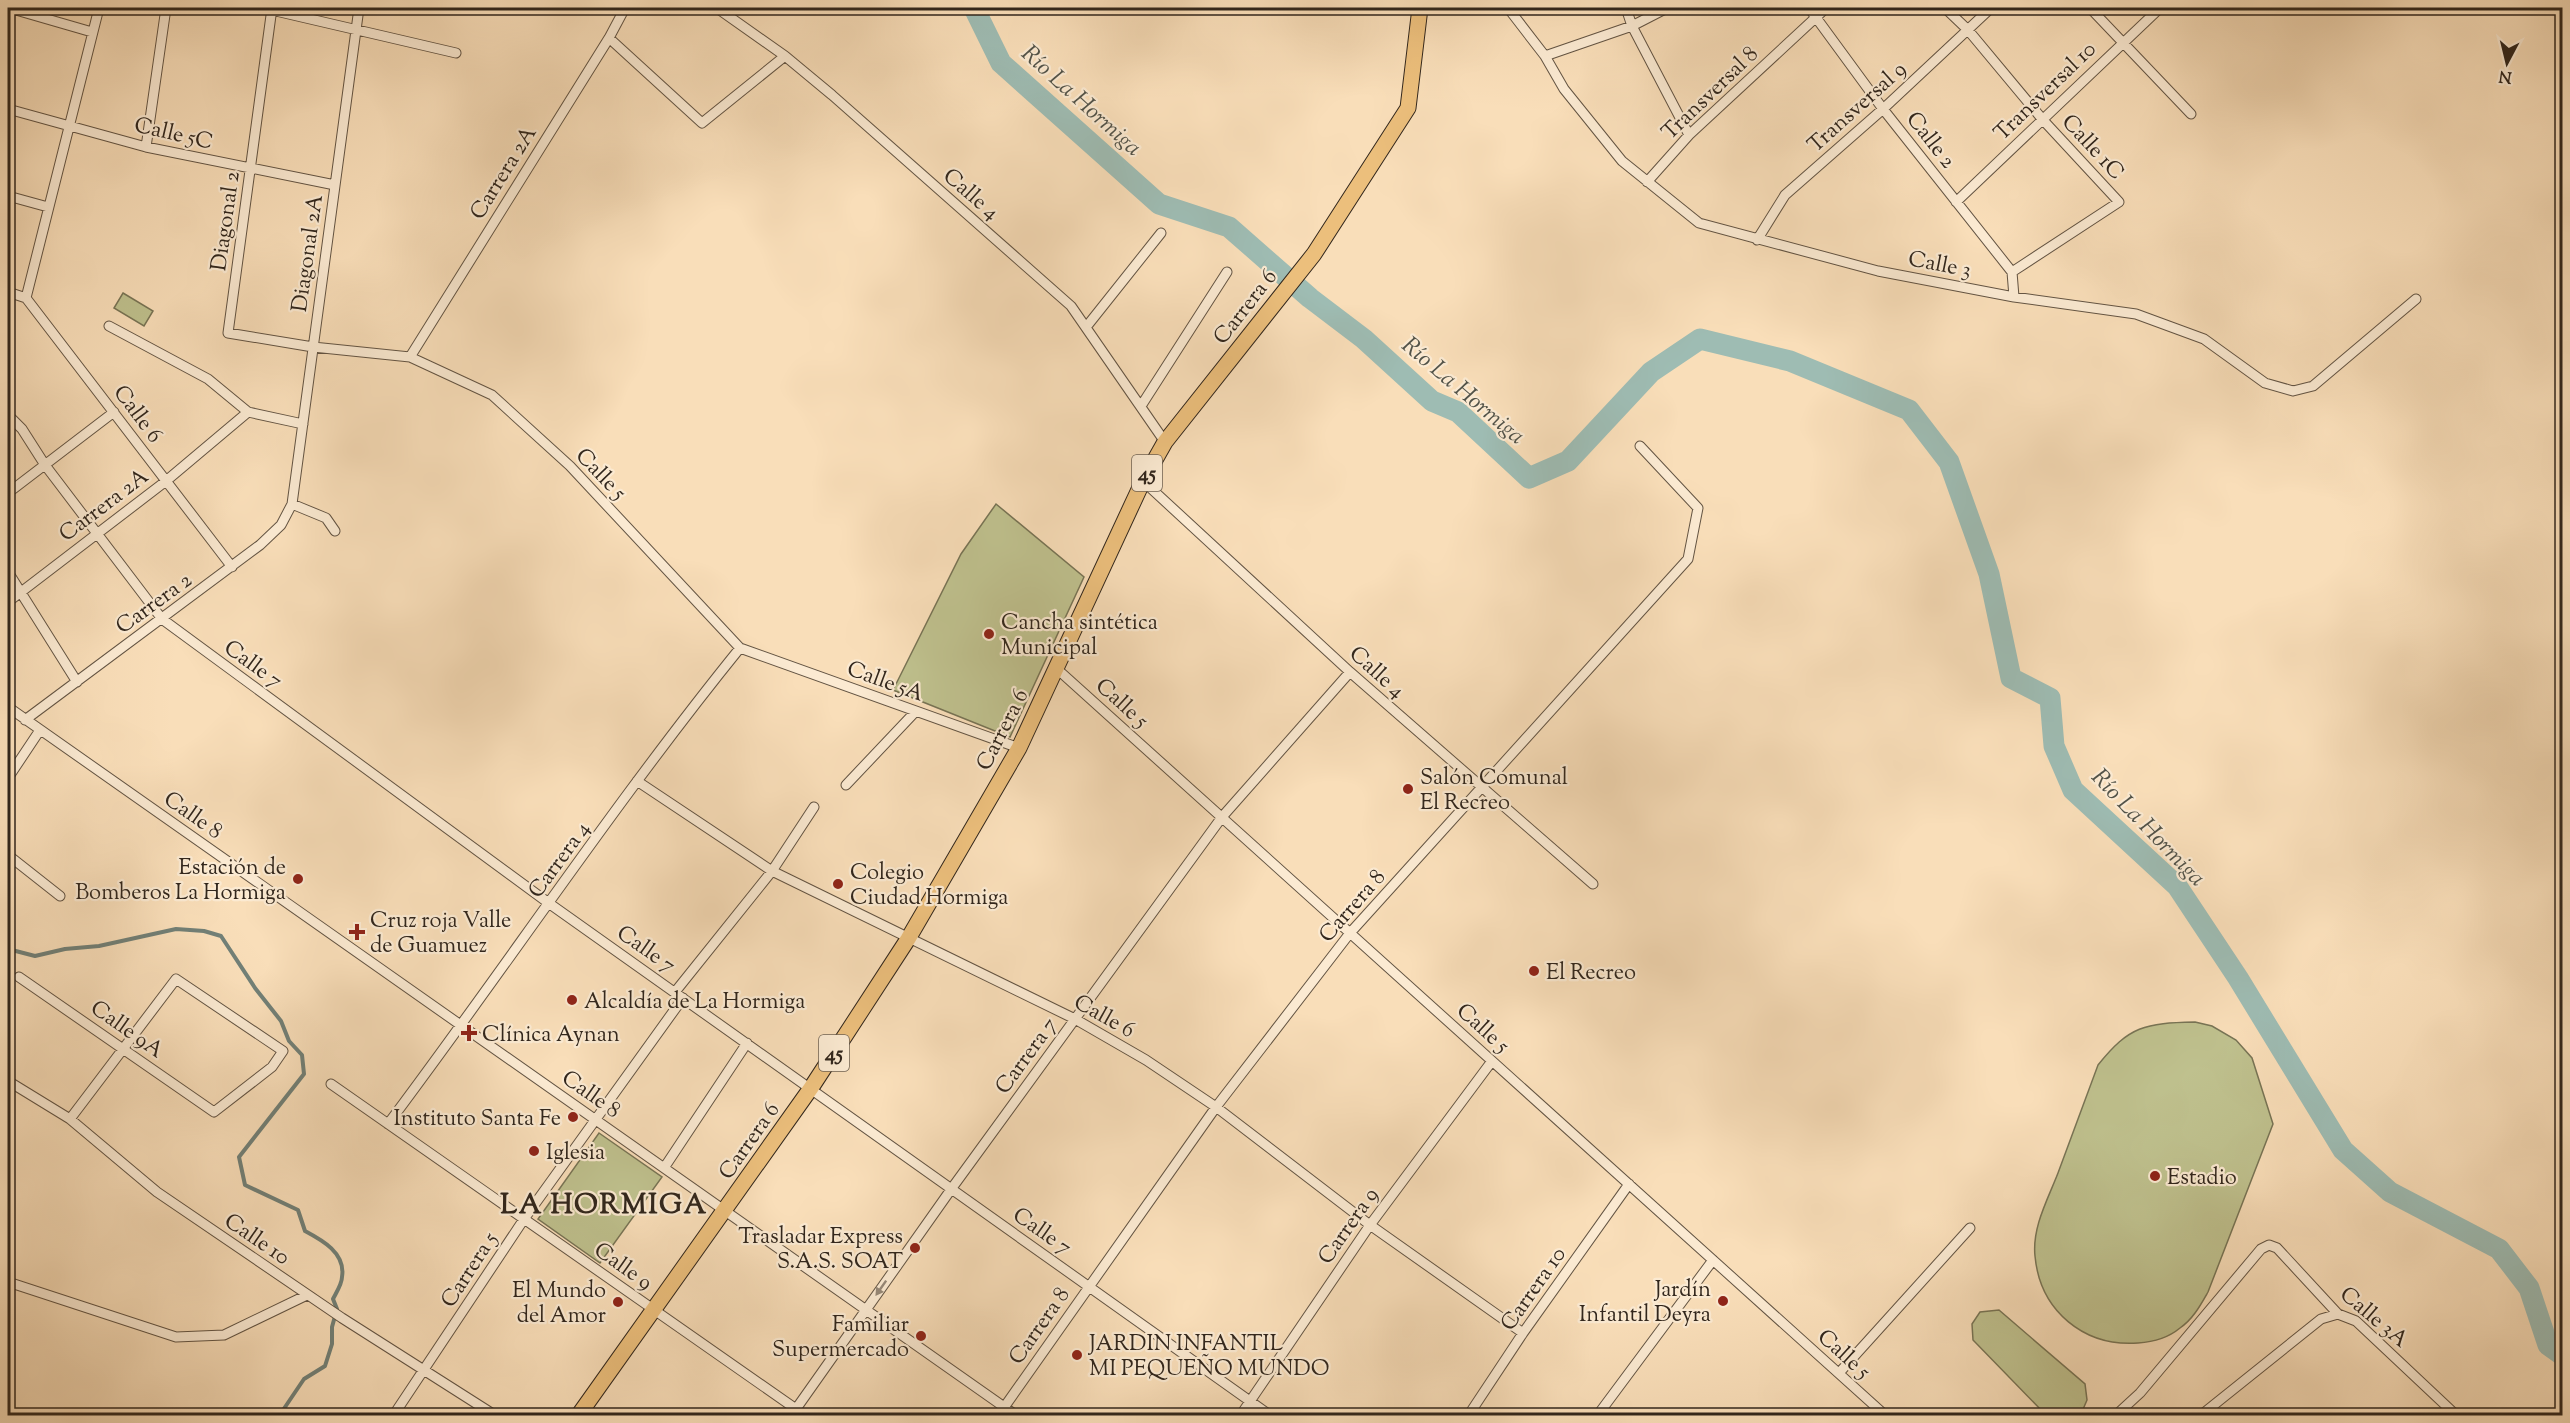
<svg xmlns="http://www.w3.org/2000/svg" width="2570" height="1423" font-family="'Sorts Mill Goudy',serif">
<rect width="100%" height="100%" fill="#f9deb9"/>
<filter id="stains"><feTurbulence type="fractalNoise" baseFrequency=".00333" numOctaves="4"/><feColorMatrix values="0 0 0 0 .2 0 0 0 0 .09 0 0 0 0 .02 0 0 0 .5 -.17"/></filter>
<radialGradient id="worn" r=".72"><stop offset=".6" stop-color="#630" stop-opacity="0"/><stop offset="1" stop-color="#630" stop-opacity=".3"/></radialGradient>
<path fill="#bfc18e" stroke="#787455" stroke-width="1.5" d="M123 293 153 311 144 326 114 308Z
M996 504 1084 577 1010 737 893 690 961 554Z
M2195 1022 2212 1026 2236 1040 2252 1058 2273 1124 2208 1292C2200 1306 2193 1319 2180 1328 2168 1338 2154 1342 2138 1343 2084 1347 2040 1311 2035 1256 2032 1227 2048 1199 2058 1173 2071 1137 2085 1101 2098 1065 2129 1026 2145 1023 2195 1022Z
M599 1133 662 1177 600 1263 538 1219Z
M1999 1310 2085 1384 2087 1400 2081 1414 2048 1416 2044 1413 1973 1340 1972 1324 1980 1312Z"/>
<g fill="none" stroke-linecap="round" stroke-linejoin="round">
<path stroke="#728077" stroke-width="4" d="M8 949 35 956 65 949 99 946 176 929 204 931 221 936 255 988 281 1021 289 1041 302 1055 304 1074 239 1157 245 1185 298 1210 305 1231C322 1240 346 1253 342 1277 342 1284 336 1293 333 1299L337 1309 332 1327V1344L325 1366 304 1379 279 1416"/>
<path stroke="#9ebcb3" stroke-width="21" d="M974 8 1001 63 1159 204 1229 227 1310 298 1364 339 1432 401 1458 412 1529 478 1568 461 1651 372 1700 339 1790 361 1909 410 1949 462 1989 574 2011 678 2050 698 2054 746 2073 790 2177 886 2238 978 2343 1150 2390 1192 2499 1249 2529 1288 2548 1345 2562 1355"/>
<g stroke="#635443" stroke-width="11">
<path id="minor" d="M9 8 92 32
M263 8 456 53
M272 8 228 333 313 347 410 357 492 395 570 466 740 648 1019 748
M717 8 785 56 832 95 1071 306 1165 442
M1508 8 1545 56 1564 89 1622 161 1699 223 1878 271 2014 297 2136 314 2204 339 2265 383 2293 391 2313 386 2416 299
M1626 8 1632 26 1689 135
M1809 8 1883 109 2012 272 2014 297
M1945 8 1968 30 2043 120 2119 202 2012 272
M2090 8 2191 114
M609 38 702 123 785 56
M1545 56 1632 26 1667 8
M8 109 146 147 335 185
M146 147 166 8
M1647 182 1689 135 1826 8
M8 196 48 207
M1956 202 2160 8
M1757 240 1785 195 1883 109 1991 8
M8 292 26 298 232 567
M26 298 99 8
M109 326 208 379 248 412 303 424
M1087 326 1161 233
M410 357 609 38 625 8
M1141 406 1227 272
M8 415 22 429 45 465 162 619 550 904 1271 1416
M1143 481 1350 672 1593 884
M8 493 114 412
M292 504 326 518 335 531
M8 572 77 682
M8 602 166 481 248 412
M1056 668 1886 1416
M8 707 1017 1416
M25 720 260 545 281 525 292 504 359 8
M8 778 40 730
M637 781 772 871 1075 1019 1146 1060 1216 1107 1370 1225 1523 1333
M846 785 916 711
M8 855 60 896
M19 977 214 1112 272 1067 283 1051 176 979 70 1119
M675 992 772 871 814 807
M8 1081 70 1119 157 1192 342 1318 496 1416
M331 1084 806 1416
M388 1124C506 967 616 801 740 648
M664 1168 747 1043
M8 1282 176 1337 224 1335 307 1295
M1839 1373 1970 1228
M393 1416 524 1219 683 998
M791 1416 952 1188 1222 817 1350 672
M998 1416 1216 1107 1350 933 1688 559 1698 508 1640 446
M1240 1416 1370 1225 1492 1061
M1468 1416 1523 1333 1629 1184
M1597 1416 1713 1260
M2115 1416 2140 1393 2261 1249 2269 1245 2277 1248 2338 1314 2356 1321 2457 1416
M2200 1416 2321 1319 2338 1314"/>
</g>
<g stroke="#31261c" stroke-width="17">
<path id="primary" d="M578 1416 811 1088 908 939 1019 748 1143 481 1165 442 1314 254 1408 108 1420 8"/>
</g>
<use href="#minor" stroke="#fbead2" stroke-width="9"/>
<use href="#primary" stroke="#ecbf7c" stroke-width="15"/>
</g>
<defs><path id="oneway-solid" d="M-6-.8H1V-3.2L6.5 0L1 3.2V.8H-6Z" transform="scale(1.5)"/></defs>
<use fill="#968877" href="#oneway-solid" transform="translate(881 1288) rotate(125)"/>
<g fill="#8f2418" stroke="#fbead2" stroke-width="2">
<circle cx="989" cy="634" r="6"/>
<circle cx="1408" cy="789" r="6"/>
<circle cx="298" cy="879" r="6"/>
<circle cx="838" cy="884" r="6"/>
<path d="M354 923h6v6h6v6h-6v6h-6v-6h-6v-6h6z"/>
<circle cx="1534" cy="971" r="6"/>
<circle cx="572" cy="1000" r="6"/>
<path d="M466 1024h6v6h6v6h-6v6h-6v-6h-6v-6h6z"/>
<circle cx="573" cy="1117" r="6"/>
<circle cx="534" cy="1151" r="6"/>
<circle cx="2155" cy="1176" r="6"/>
<circle cx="915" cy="1248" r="6"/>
<circle cx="1723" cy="1301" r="6"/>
<circle cx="618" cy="1302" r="6"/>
<circle cx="921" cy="1336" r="6"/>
<circle cx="1077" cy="1355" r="6"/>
</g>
<g text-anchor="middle" stroke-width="4.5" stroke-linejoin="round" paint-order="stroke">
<g fill="#fbead2" stroke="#6e6153" stroke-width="1.5">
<rect x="1132" y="455" width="30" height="36" rx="4.5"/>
<rect x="819" y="1035" width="30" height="36" rx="4.5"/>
</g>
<g font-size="21" font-weight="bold" fill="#31261c">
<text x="1147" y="480">45</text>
<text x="834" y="1060">45</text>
</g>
<g font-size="22" fill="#31261c" stroke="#fbead2">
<text transform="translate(2044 90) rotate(-44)" y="8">Transversal 10</text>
<text transform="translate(1709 92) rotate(-44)" y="8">Transversal 8</text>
<text transform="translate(1856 106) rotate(-42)" y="8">Transversal 9</text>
<text transform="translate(174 132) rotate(13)" y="8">Calle 5C</text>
<text transform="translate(1932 139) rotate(52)" y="8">Calle 2</text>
<text transform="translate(2094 146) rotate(47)" y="8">Calle 1C</text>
<text transform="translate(502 172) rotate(-58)" y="8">Carrera 2A</text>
<text transform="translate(972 193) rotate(41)" y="8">Calle 4</text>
<text transform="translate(224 221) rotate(-82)" y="8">Diagonal 2</text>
<text transform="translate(306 253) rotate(-82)" y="8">Diagonal 2A</text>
<text transform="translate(1940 263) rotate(11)" y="8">Calle 3</text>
<text transform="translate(1244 306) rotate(-52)" y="8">Carrera 6</text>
<text transform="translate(139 413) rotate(53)" y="8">Calle 6</text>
<text transform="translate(602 473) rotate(46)" y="8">Calle 5</text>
<text transform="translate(103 504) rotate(-37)" y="8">Carrera 2A</text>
<text transform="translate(153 602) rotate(-36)" y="8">Carrera 2</text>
<text transform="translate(254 663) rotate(36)" y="8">Calle 7</text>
<text transform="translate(1378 671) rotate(42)" y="8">Calle 4</text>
<text transform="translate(886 680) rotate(20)" y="8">Calle 5A</text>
<text transform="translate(1123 702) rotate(42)" y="8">Calle 5</text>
<text transform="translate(1001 729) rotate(-63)" y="8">Carrera 6</text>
<text transform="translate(194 814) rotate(35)" y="8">Calle 8</text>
<text transform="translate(558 859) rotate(-54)" y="8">Carrera 4</text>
<text transform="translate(1351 905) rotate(-49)" y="8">Carrera 8</text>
<text transform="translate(647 948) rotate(35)" y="8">Calle 7</text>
<text transform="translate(1105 1015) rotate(29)" y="8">Calle 6</text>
<text transform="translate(1484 1027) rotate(42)" y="8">Calle 5</text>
<text transform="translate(128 1028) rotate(35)" y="8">Calle 9A</text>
<text transform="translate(1025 1055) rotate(-54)" y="8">Carrera 7</text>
<text transform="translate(592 1093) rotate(35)" y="8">Calle 8</text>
<text transform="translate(748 1140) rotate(-55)" y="8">Carrera 6</text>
<text transform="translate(1347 1225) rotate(-55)" y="8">Carrera 9</text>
<text transform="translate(1043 1230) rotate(35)" y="8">Calle 7</text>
<text transform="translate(258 1238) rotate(34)" y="8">Calle 10</text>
<text transform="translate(624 1265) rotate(35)" y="8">Calle 9</text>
<text transform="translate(468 1269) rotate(-57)" y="8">Carrera 5</text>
<text transform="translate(1532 1288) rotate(-55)" y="8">Carrera 10</text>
<text transform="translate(2375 1316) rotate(40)" y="8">Calle 3A</text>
<text transform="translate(1038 1325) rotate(-55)" y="8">Carrera 8</text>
<text transform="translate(1845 1353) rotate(42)" y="8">Calle 5</text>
</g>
<g font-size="22" fill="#31261c" stroke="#fbead2" text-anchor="start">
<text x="1001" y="629">Cancha sintética<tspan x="1001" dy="25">Municipal</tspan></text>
<text x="1420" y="784">Salón Comunal<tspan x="1420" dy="25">El Recreo</tspan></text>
<text x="286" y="874" text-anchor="end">Estación de<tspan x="286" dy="25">Bomberos La Hormiga</tspan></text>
<text x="850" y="879">Colegio<tspan x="850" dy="25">Ciudad Hormiga</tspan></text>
<text x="370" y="927">Cruz roja Valle<tspan x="370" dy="25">de Guamuez</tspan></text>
<text x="1546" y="979">El Recreo</text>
<text x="584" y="1008">Alcaldía de La Hormiga</text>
<text x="482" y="1041">Clínica Aynan</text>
<text x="561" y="1125" text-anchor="end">Instituto Santa Fe</text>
<text x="546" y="1159">Iglesia</text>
<text x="2167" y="1184">Estadio</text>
<text x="903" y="1243" text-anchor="end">Trasladar Express<tspan x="903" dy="25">S.A.S. SOAT</tspan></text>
<text x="1711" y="1296" text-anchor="end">Jardín<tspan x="1711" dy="25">Infantil Deyra</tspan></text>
<text x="606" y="1297" text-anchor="end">El Mundo<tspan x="606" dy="25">del Amor</tspan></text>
<text x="909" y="1331" text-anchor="end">Familiar<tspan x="909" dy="25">Supermercado</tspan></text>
<text x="1089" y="1350">JARDIN INFANTIL<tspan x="1089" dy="25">MI PEQUEÑO MUNDO</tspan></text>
</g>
<g font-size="24" font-style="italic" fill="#525349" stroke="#fbead2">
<text transform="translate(1082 100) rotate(42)" y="8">Río La Hormiga</text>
<text transform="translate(1464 390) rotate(40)" y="8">Río La Hormiga</text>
<text transform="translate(2149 827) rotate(46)" y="8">Río La Hormiga</text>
</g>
<g font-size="28" font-weight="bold" letter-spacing="1.5" fill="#31261c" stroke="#fbead2">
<text x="604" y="1213">LA HORMIGA</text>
</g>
</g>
<rect width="2570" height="1423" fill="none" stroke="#f9deb9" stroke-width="30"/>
<rect x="9" y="9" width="2552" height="1405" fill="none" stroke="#31261c" stroke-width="3"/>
<rect x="15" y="15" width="2540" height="1393" fill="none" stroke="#31261c" stroke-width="1.5"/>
<g transform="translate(2507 63) rotate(187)" stroke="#fbead2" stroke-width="4.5" paint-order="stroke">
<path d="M0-4.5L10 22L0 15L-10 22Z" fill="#31261c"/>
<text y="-9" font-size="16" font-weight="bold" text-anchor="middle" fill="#31261c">N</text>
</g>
<rect width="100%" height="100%" filter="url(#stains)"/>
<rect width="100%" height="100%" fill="url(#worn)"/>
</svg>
